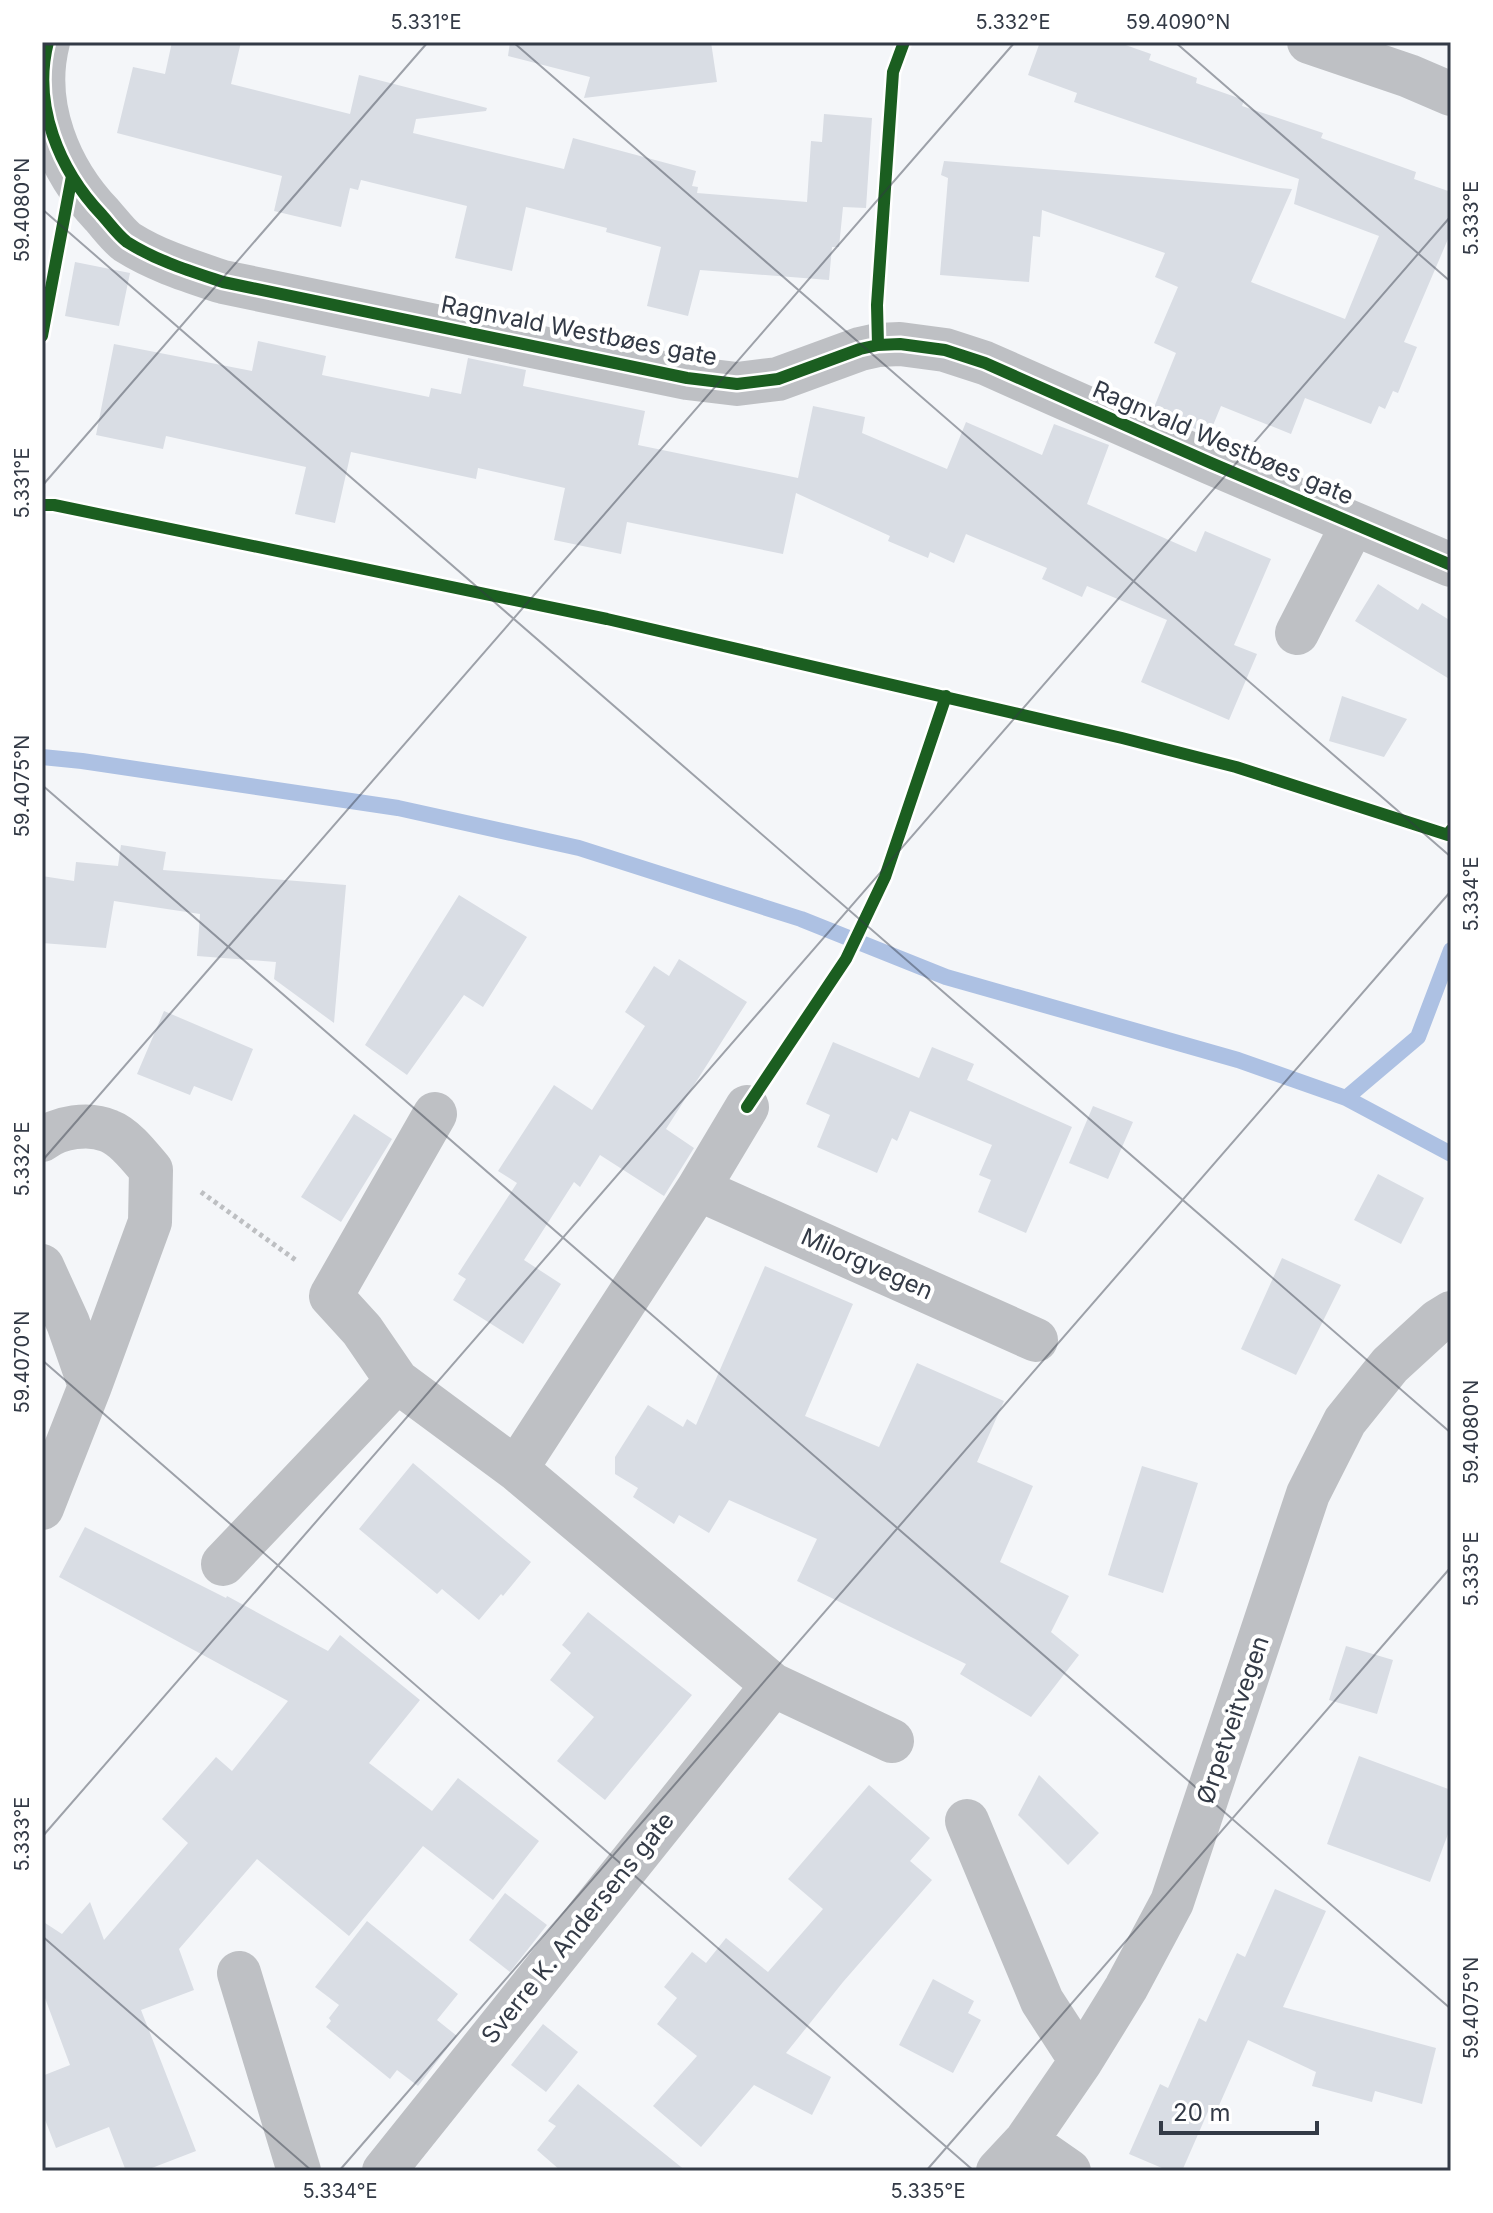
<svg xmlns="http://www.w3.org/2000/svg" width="1493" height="2213" font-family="Inter,sans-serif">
<rect width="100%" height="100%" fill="#f4f6f9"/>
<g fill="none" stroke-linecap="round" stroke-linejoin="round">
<path stroke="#adc1e3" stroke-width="16" d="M42 757 82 761 398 808 579 848 801 919 946 977 1238 1060 1346 1098 1451 1154
M1346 1098 1418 1037 1451 950"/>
</g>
<path fill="#d9dde4" d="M172 42H241L231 84 350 114 359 75 487 108 486 111 416 119 413 133 564 169 573 138 696 171 692 186 698 187 697 193 807 202 811 141 822 142 824 114 872 118 866 208 843 207 839 247H832L829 280 700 270 688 316 647 306 661 247 606 232 607 228 526 207 512 271 455 258 467 206 361 180 358 190 350 188 341 227 274 211 282 176 117 133 133 67 165 74Z
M510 42H711L717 82 584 98 590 77 508 56Z
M1040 42H1117L1151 54 1149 60 1197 78 1196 83 1244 100 1242 106 1323 133 1321 138 1416 172 1414 179 1451 192V232L1404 342 1417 347 1398 393 1393 391 1385 409 1379 406 1371 424 1305 398 1291 434 1221 406 1209 435 1153 410 1176 353 1154 343 1178 287 1155 277 1165 253 1042 210 1040 237 1033 236 1029 282 940 275 948 178 941 175 944 161 1292 189 1251 282 1345 319 1379 236 1294 204 1299 179 1074 102 1077 93 1028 75Z
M75 262 130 273 119 326 65 316Z
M258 341 326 356 322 375 429 397 431 388 461 394 468 358 526 370 523 386 645 411 638 445 798 478 813 406 865 417 862 433 947 469 966 422 1042 455 1054 424 1109 445 1087 504 1196 552 1205 531 1271 559 1234 645 1257 654 1229 720 1141 682 1167 620 1087 586 1082 597 1042 579 1047 568 966 534 954 563 930 552 928 558 888 541 890 536 796 493 783 554 627 522 621 554 554 540 565 488 478 468 476 479 351 452 335 523 295 514 306 467 166 436 163 449 96 435 114 344 252 371Z
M1378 584 1418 610 1422 603 1451 621V680L1355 621Z
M1342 696 1407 719 1384 757 1329 741Z
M121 845 166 852 163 870 346 885 334 1023 274 979 276 962 197 956 200 914 114 901 106 948 42 943V876L74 881 76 862 118 866Z
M459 895 527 937 483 1007 464 995 407 1075 365 1045Z
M679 959 747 1002 666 1129 694 1148 664 1196 600 1155 580 1187 574 1182 524 1260 561 1284 523 1344 453 1300 466 1279 458 1274 517 1183 498 1171 554 1085 592 1110 645 1026 625 1012 654 966 669 976Z
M164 1011 253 1049 232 1101 194 1086 190 1095 137 1074Z
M833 1042 919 1078 932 1047 974 1064 967 1080 1072 1127 1026 1233 978 1212 991 1180 979 1175 992 1145 910 1111 897 1141 892 1138 877 1173 817 1147 830 1115 806 1104Z
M1093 1106 1133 1122 1108 1179 1069 1163Z
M354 1114 392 1139 341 1222 301 1197Z
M1378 1174 1424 1198 1401 1244 1354 1220Z
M1282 1258 1341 1285 1296 1375 1241 1349Z
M765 1266 853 1304 805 1416 879 1447 917 1363 1004 1401 977 1462 1033 1486 1000 1562 1069 1596 1051 1632 1079 1655 1031 1717 960 1674 966 1664 797 1581 817 1539 729 1500 709 1533 679 1515 674 1524 633 1497 638 1488 615 1474V1457L648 1405 683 1427 687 1419 696 1425Z
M413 1463 531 1562 503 1596 501 1594 479 1620 442 1589 437 1594 359 1529Z
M1142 1466 1198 1483 1163 1593 1108 1575Z
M85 1527 226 1598 227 1596 328 1651 340 1635 420 1700 369 1763 432 1811 458 1778 539 1841 493 1900 423 1846 349 1936 257 1859 179 1949 194 1990 141 2010 196 2151 144 2171H126L109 2127 56 2148 42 2112V2076L70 2065 42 1990V1921L62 1934 90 1902 104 1940 188 1843 162 1819 216 1757 232 1771 288 1701 59 1577Z
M588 1612 692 1695 605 1800 557 1761 594 1717 550 1680 571 1653 562 1645Z
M1346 1646 1393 1660 1377 1714 1329 1700Z
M1359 1756 1451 1790V1826L1430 1882 1327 1844Z
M1039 1775 1099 1833 1068 1865 1018 1815Z
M869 1785 930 1838 910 1861 932 1880 843 1982 786 2053 831 2077 812 2115 754 2085 701 2147 653 2106 697 2056 657 2024 677 1998 664 1987 692 1952 706 1963 726 1938 768 1972 823 1909 788 1879Z
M1275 1889 1326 1911 1283 2007 1436 2048 1422 2104 1375 2091 1372 2102 1312 2086 1316 2072 1248 2040 1217 2110 1210 2107 1182 2171H1169L1129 2154 1160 2084 1168 2088 1199 2018 1206 2022 1237 1953 1245 1957Z
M505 1893 547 1925 510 1972 469 1940Z
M367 1921 458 1994 437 2020 457 2036 418 2086 397 2070 390 2079 326 2027 331 2021 329 2018 339 2005 315 1987Z
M933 1979 974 2001 968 2013 981 2020 953 2073 899 2045Z
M543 2024 578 2052 546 2092 511 2065Z
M578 2084 686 2171H561L537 2150 556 2126 548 2121Z"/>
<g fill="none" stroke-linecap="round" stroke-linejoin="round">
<path stroke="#bdbfc2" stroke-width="5" stroke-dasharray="4 4" stroke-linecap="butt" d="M201 1192 297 1261"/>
<path stroke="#bec0c4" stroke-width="44" d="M48 42C32 105 59 170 102 215 110 224 118 235 127 242 157 261 190 271 223 282L687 378 737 384 778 379 860 349 878 345 900 344 945 350 985 363 1211 463 1451 565
M1309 42 1409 76 1451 94
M1297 633 1353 524
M42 1140C59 1127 89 1122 109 1131 125 1137 140 1157 151 1170L150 1222 90 1386 42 1508
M698 1189 747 1107
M42 1266 68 1323 90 1386
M397 1381 362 1330 331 1296 435 1114
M516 1469 698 1189 1036 1340
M223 1564 397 1381 516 1469 773 1685 384 2171
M773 1685 892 1741
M967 1821 1042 2001 1081 2061
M239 1973 299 2171
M1026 2141 1069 2171
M998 2171 1026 2141 1081 2061 1126 1988 1172 1902 1308 1494 1345 1421 1390 1365 1438 1321 1451 1313"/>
<g stroke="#fff" stroke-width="17">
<path id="cycleway" d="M48 42C32 105 59 170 102 215 110 224 118 235 127 242 157 261 190 271 223 282L687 378 737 384 778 379 860 349 878 345 900 344 945 350 985 363 1211 463 1451 565
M42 336 72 176
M878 345 877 305 893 72 904 42
M42 505H54L607 619 1122 738 1236 767 1448 835 1451 830
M747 1107 846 959 885 877 946 696"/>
</g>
<use href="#cycleway" stroke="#1b5e20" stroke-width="12"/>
</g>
<path fill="none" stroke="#333a46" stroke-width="2" stroke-opacity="0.45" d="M513 42 1451 857M1175 42 1451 282M42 209 1451 1433M42 486 428 42M42 785 1451 2009M42 1161 1015 42M42 1360 974 2171M42 1837 1451 216M42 1936 312 2171M339 2171 1451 891M926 2171 1451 1567"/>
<g text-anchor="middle" stroke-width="8" stroke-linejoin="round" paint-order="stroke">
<g font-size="24" fill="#333a46" stroke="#fff">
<text transform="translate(579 331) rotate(11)" y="8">Ragnvald Westbøes gate</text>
<text transform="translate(1223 443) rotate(23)" y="8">Ragnvald Westbøes gate</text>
<text transform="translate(867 1264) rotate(24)" y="8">Milorgvegen</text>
<text transform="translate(1233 1720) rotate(-71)" y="8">Ørpetveitvegen</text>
<text transform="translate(578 1928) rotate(-51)" y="8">Sverre K. Andersens gate</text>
</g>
</g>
<rect width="1493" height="2213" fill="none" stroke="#ffffff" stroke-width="88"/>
<path d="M1161 2121v12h156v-12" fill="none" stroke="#333a46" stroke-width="4"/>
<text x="1173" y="2121" font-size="24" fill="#333a46" stroke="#ffffff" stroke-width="6" paint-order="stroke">20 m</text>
<rect x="44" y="44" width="1405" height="2125" fill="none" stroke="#333a46" stroke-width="3"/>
<g font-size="20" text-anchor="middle" fill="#333a46">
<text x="426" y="29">5.331°E</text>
<text x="1013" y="29">5.332°E</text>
<text x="1178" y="29">59.4090°N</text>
<text transform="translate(22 210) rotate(-90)" y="7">59.4080°N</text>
<text transform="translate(1471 218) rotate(-90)" y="7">5.333°E</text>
<text transform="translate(22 483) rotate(-90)" y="7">5.331°E</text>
<text transform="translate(22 786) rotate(-90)" y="7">59.4075°N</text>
<text transform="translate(1471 894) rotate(-90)" y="7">5.334°E</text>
<text transform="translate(22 1159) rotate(-90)" y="7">5.332°E</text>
<text transform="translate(22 1362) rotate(-90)" y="7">59.4070°N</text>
<text transform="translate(1471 1432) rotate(-90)" y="7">59.4080°N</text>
<text transform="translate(1471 1569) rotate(-90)" y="7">5.335°E</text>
<text transform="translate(22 1834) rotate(-90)" y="7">5.333°E</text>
<text transform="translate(1471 2008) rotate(-90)" y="7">59.4075°N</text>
<text x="340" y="2198">5.334°E</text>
<text x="928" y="2198">5.335°E</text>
</g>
</svg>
